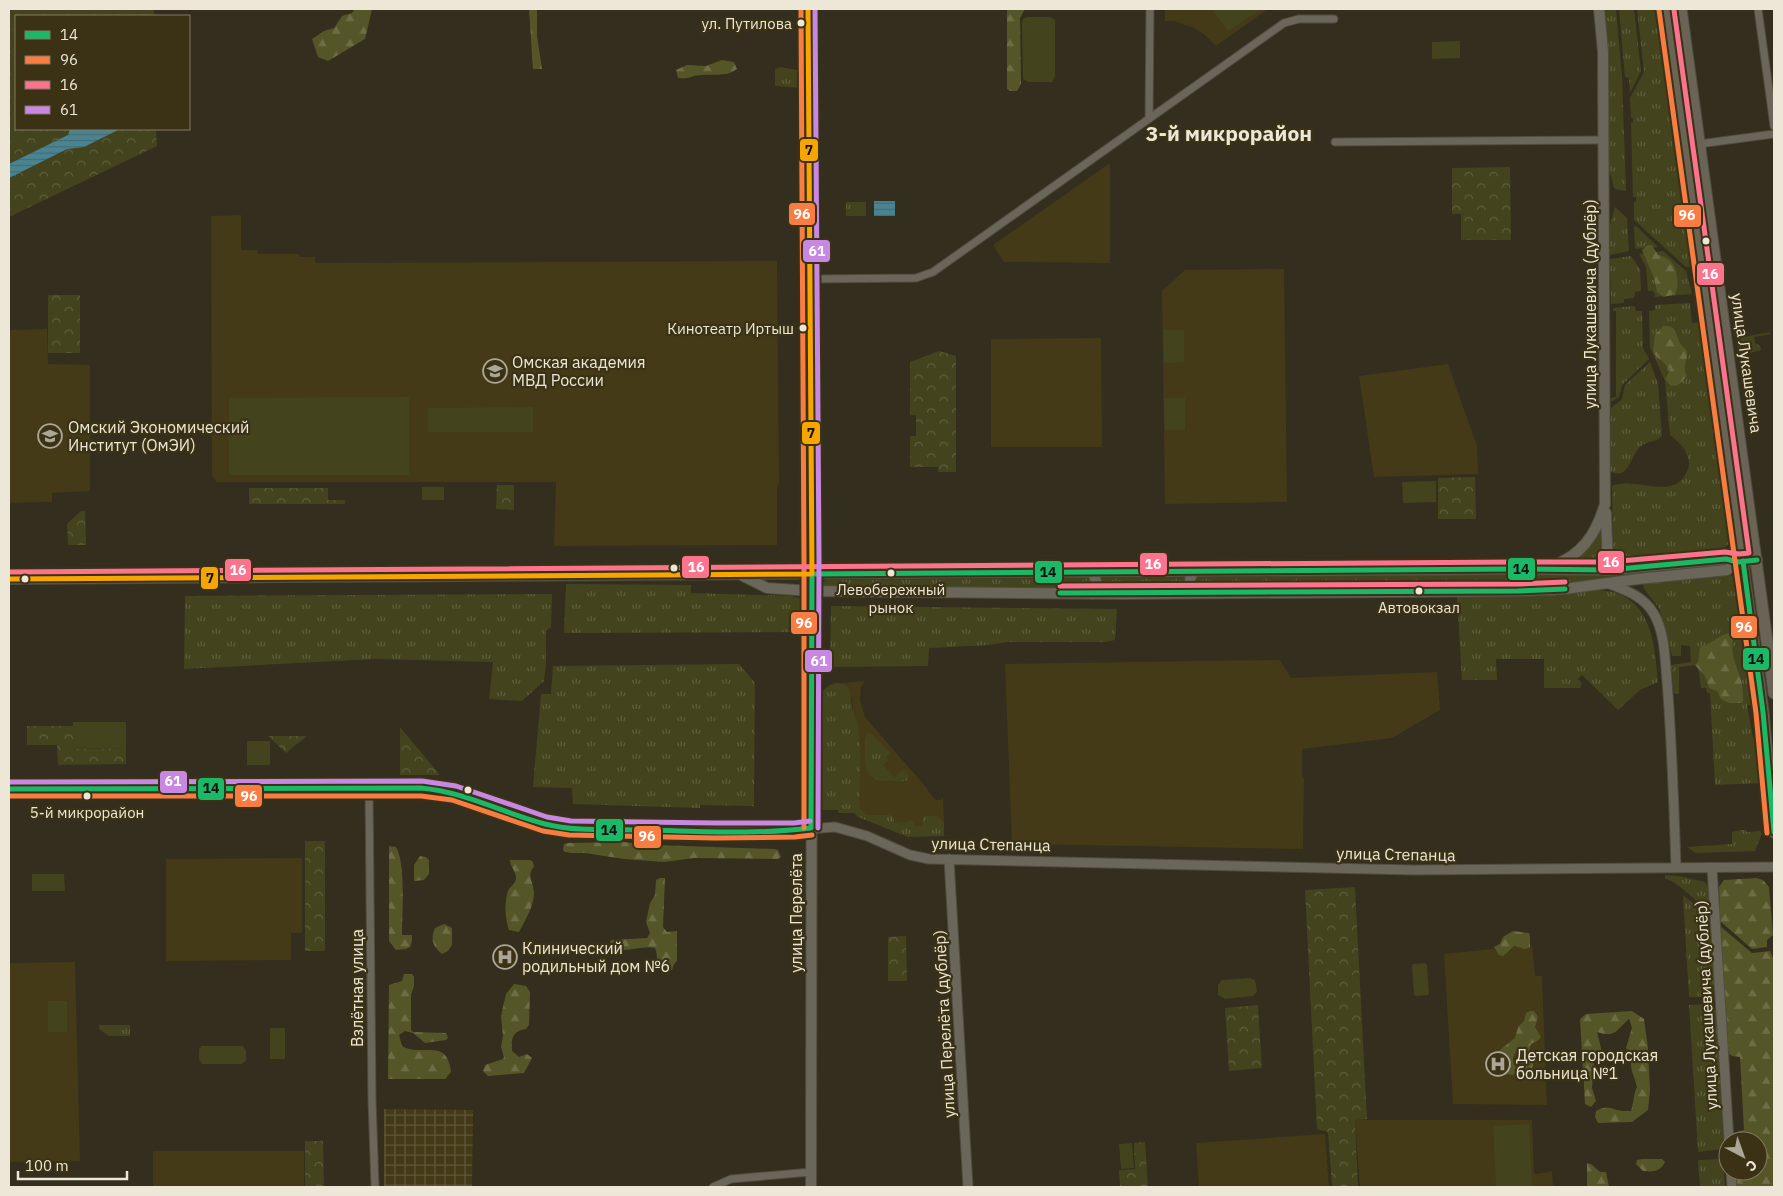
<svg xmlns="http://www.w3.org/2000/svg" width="1783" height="1196" font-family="'IBM Plex Sans',sans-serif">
<defs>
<pattern id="industrial-grid" width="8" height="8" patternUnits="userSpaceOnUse" patternTransform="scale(1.25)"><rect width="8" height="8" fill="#443a18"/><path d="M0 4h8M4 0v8" fill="none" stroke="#5f5639"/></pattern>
<pattern id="grass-tufts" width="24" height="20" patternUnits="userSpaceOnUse" patternTransform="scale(1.25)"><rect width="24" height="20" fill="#43441d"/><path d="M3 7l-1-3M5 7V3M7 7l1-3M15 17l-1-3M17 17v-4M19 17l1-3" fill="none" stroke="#5e5f3d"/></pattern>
<pattern id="forest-firs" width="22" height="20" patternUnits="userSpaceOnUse" patternTransform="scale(1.25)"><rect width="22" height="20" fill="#555628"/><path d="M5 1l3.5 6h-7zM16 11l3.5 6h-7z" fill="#6e6e46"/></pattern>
<pattern id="park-crowns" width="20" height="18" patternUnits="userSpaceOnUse" patternTransform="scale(1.25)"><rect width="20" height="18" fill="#43441d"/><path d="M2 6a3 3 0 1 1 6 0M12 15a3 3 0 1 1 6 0" fill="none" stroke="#5e5f3d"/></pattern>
<pattern id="water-rules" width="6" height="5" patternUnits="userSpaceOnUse" patternTransform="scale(1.25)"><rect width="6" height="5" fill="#498493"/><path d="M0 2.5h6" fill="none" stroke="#486b72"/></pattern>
</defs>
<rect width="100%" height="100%" fill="#332e1e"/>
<path fill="#443a18" d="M1165 9H1268L1216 46 1204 34 1194 28 1174 21H1165Z
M1110 163V263L1004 262 993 245Z
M241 215V250H257L258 254H299L300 257H315V263L777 261 779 483 777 489V545L554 546 556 482H217L212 475 211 216Z
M1284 269 1287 502 1165 504 1162 291 1185 270Z
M47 329 48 364 90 365V491L52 493V502L9 503V330Z
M1101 338 1102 447H991V339Z
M1448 364 1477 446 1478 474 1374 477 1359 376Z
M1280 660 1291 678 1437 672 1440 710 1392 738 1302 749V776L1304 778 1303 849 1012 844 1005 664Z
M865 681 861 687 860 700 865 717 926 787 928 791 936 800H941L943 797 944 822 936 816H924L922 827 913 826 907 821 893 822 890 815H867L860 808 852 698 841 683Z
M302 858V933H291V960L166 961V859Z
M1532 945 1535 976H1542L1547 1105 1453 1104 1444 954Z
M75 962 80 1161 9 1162V963Z
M1355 1120H1532L1534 1172 1537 1174 1552 1171 1553 1187H1360Z
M1325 1134 1329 1187H1199L1196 1143Z
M153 1151H304V1187H153Z"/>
<path fill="url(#industrial-grid)" d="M384 1109 473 1110 472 1187H384Z"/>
<path fill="url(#grass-tufts)" d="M1604 9H1616L1622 77 1626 191 1618 190 1614 188 1609 169V71Z
M1619 9H1634L1641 71 1630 93 1629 78 1625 77Z
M1637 9H1659L1660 32 1680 143 1682 161V191L1684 205 1691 216 1697 266 1686 267 1634 220V202H1636V197H1633L1631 123 1633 122V118H1631L1630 98 1644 72Z
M781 67 801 71 802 88 775 86V69Z
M846 202H866V216H846Z
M1615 207 1627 218 1629 251 1610 255V225Z
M1636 226 1658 247 1635 249 1634 227Z
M1663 251 1686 271 1692 294 1655 297 1654 291H1648L1646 267 1639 254Z
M1631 256 1640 269 1641 291 1635 292 1634 298 1624 299V303L1611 304 1610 259Z
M1690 303 1692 323 1702 322 1718 417 1719 450 1731 539 1728 545 1719 552 1625 561 1620 559 1613 550 1612 486C1635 476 1671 500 1685 475 1687 471 1689 468 1689 464 1688 450 1680 443 1670 435L1665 381 1650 347 1649 311 1655 310V305Z
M1635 306 1636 311H1642L1643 348 1649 359 1622 385 1619 397 1611 402V398L1616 397V311H1613V308Z
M1770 332 1771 334 1754 337 1755 343 1760 346 1761 350 1743 355 1739 353 1737 343 1740 342 1739 338Z
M1650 362 1658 384 1662 436C1655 443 1648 440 1641 446 1630 455 1630 480 1611 472V408L1622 399 1625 385Z
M1602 528 1603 555 1599 561 1567 562 1593 542Z
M1727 562V565L1565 585 1514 587 1098 590V578L1514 574 1562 575 1613 573Z
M1727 572 1735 579 1738 587 1755 704 1747 705 1753 738 1757 737 1763 782 1762 783 1715 785 1710 693H1707L1706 688H1701L1698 665 1679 667V694H1676L1674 692 1671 665 1691 662 1690 646 1681 645V656H1672L1659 608 1644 589 1643 585 1645 582Z
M1089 578 1093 580 1090 590 823 587 820 584 826 580Z
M566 584 691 585V593L792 596 805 600 804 632 564 633Z
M1598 590C1603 591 1609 591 1614 592 1653 604 1655 649 1658 682L1640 690 1618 710 1582 675 1578 679 1582 683 1580 688H1544V659H1496L1497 680H1462L1457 597 1557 594Z
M552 594 551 628 546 630V664L544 681 522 701 489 699 493 662 376 659 184 669 185 596Z
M831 606 1117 609 1115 640 1104 642H1007L989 645 929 648 928 666 830 667Z
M739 664 755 683 754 806 700 805V808L573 804 572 788 533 787 541 694H551L553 666Z
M835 683C855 682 849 699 853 711 854 716 857 720 858 726 863 752 858 781 860 808L867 815H890L894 818V822L914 821V826H922L924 816H937L944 822V836L908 837 858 817 854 813H838V810H822L819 806 821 697C823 689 827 686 835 683Z
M868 733 872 734 890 753 886 757 888 760 883 765 894 778 904 769 909 775 908 780C902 782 895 781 888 781 859 781 866 760 865 738Z
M1741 830H1745L1747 832 1760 831 1762 833 1755 851 1696 853 1687 847 1732 844V832Z
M1665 875 1679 876 1705 882 1708 887 1710 914C1700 905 1677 880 1665 879Z
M1683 895 1710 917 1716 988 1708 997H1689Z
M1709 1004 1713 1006 1716 1012 1724 1149 1698 1152 1689 1005Z
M99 1025H130V1036H109L99 1029Z
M1723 1159 1725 1187H1700L1698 1160Z"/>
<path fill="url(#forest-firs)" d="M355 9H372L365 39 328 61 318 57 312 39 324 31 334 28 342 16 352 13Z
M529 9H537V36L542 69H533Z
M1007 9H1025L1020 18 1021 84 1017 91H1010L1007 89Z
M722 60 734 62 737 69C726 77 715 74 702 75 692 75 689 80 678 78L676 70 687 65 706 66Z
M1648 245H1652L1658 255C1663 256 1668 258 1672 263 1677 270 1680 286 1675 294L1664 297 1657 292 1654 278 1642 250Z
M1663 326C1676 326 1675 331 1679 341 1681 346 1684 347 1687 351 1687 361 1682 367 1687 376L1678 385 1671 386 1665 379 1670 370C1665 362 1658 359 1653 352L1655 335Z
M1729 633 1733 641C1730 653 1737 668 1741 680 1743 687 1743 695 1743 703H1729L1721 699 1717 691 1709 688 1705 676 1695 665 1698 662 1700 647C1711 644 1718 636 1729 633Z
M623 842 654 845 774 849 778 850 781 857 778 859 694 858 664 862 624 859 585 853H572L565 852 563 850 564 844 568 843Z
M389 846 396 847C406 864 402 913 402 935H412V941L410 947 406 949 396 950 389 941Z
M420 856 426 857 429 860V874L424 880 414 881V865Z
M510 860H530L533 862 534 867C526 874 534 883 534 893 534 906 525 921 519 932L509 930C505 918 504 904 508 891 510 886 516 884 516 878 516 871 510 867 510 860Z
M660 878H665L663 927 667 932 677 931V961L674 964 672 970C652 976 660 959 655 948 640 945 627 954 612 948L610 941 612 940 647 938 650 933 646 922 650 903 655 895 656 880Z
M1757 878 1763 880 1769 887 1773 935 1767 940V947L1752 949 1720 921 1719 887 1724 880Z
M444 924 452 928V945L448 951 442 954C433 947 430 939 435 928Z
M1720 926 1752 953 1770 951 1773 958 1774 986V1187H1736L1735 1171H1758V1141H1733L1734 1133 1744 1130 1740 1057 1732 1056 1728 1053Z
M1513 931 1529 933 1530 936V948L1524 949 1515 946C1510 948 1508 953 1503 956L1499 955 1494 947 1500 944 1503 937Z
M404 974H412L414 977V986L411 995V1030L413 1032 446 1033 448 1038 446 1040 425 1043 413 1033 405 1031 399 1035 402 1046C421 1058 447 1036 451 1072L445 1079H388L389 985 402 981Z
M514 984 526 986 530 992 529 1025 526 1029C512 1031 511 1039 512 1051L519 1057 527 1054 532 1058 524 1073 488 1076 483 1071 485 1065 503 1059 504 1057 501 1047 503 1036 501 1016 506 994Z
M1530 1011H1534L1538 1017 1535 1027 1541 1037C1535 1046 1530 1038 1529 1053 1535 1059 1534 1064 1531 1070L1534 1077 1528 1080 1524 1079C1518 1068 1524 1059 1522 1048H1518C1509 1064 1514 1058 1518 1072L1514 1075 1506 1074 1496 1069V1053L1515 1038 1518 1027 1524 1021 1526 1013Z
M1632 1011 1644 1019 1648 1048 1650 1090 1648 1110 1632 1122 1598 1123 1595 1117 1596 1111C1605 1106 1608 1107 1617 1110 1621 1111 1626 1111 1631 1111 1634 1102 1633 1095 1637 1087 1633 1071 1629 1071 1632 1054L1626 1048 1632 1028 1629 1019C1615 1031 1616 1038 1597 1032L1603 1056 1594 1061 1592 1088 1596 1101 1591 1107 1585 1104 1580 1019 1586 1014Z
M1642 1159H1662L1665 1162C1660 1172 1653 1172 1643 1171L1636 1164 1637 1160Z
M1587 1163 1591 1164 1600 1172H1606L1609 1187H1587Z"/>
<path fill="url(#park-crowns)" d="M9 9H154V16H16V129H156L157 146 9 217Z
M1510 167 1511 240H1461V214H1452V168Z
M48 295H80V353H48Z
M939 351 956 356V472H938V467H910V436H916V415H910V362Z
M1475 477 1476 519H1438V478Z
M497 485H514V510L496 509Z
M249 488H328V500H345V504H249Z
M81 511H85L86 545H68L67 524Z
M27 726H73V749L126 748V764L58 765 57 745H27Z
M400 727 440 775H400Z
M268 736H307L286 753Z
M305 841H325V951H305Z
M1355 887 1367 1119 1355 1120 1358 1187H1332L1328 1132 1317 1129 1305 890Z
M906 936 907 981H888V937Z
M1258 1005 1262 1068 1229 1071 1225 1008Z
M305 1141H323L324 1187H305Z
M1145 1142 1148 1187H1120L1119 1170 1135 1169 1134 1143Z"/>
<path fill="#43441d" d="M1212 9H1258L1259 10 1228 31Z
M1027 17H1050L1055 20V76L1052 82H1028L1023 79 1022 23 1023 19Z
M1460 41V58L1432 59V42Z
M1163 330H1184V362L1164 363Z
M409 397V475H229V398Z
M1164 398H1185V430H1165Z
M533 407V432H428V408Z
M1436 481V502L1403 503 1402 482Z
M422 487H444V500H422Z
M73 722H126V748L73 749Z
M247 741H270V765H247Z
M32 874H64L65 891H32Z
M1425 963 1427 965 1429 993 1428 995 1416 996 1414 995 1412 966 1413 964Z
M1250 978 1255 980 1257 992 1253 996 1225 999 1218 995V985L1222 980Z
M48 1001H67V1032H48Z
M270 1028H285V1059H270Z
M202 1046H243L246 1051V1061L241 1064H202L199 1059V1049Z
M1529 1124 1532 1187H1496L1493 1126Z
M1132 1143 1134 1168 1121 1169 1119 1144Z"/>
<path fill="url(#water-rules)" d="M70 129H120L84 147 67 149 9 178V164L68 135Z
M874 201H895V216H874Z"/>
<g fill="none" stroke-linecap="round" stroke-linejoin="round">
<g stroke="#504c3f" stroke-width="9">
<path id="minor" d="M1758 9 1774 126
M1149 119 1150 9
M1335 142 1604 140
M1684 146 1774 134
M809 279 916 278 933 272 1284 23 1299 19H1334
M369 788 372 1100 375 1187
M713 1187 731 1179 811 1172"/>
</g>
<g stroke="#504c3f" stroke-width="11">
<path id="tertiary" d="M1607 583C1625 590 1644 596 1654 614 1665 633 1665 660 1667 681 1672 743 1674 806 1676 868
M9 789 392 788 441 790 545 824 570 828 715 831 795 830 835 827 867 836 910 855 929 859 1414 870 1774 867
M949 859 968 1187
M1712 868 1729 1141
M1731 1171 1732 1187"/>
</g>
<g stroke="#504c3f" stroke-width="12">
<path id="secondary" d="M808 9 812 559 811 1187
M1606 513 1608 570
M1551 566C1582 556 1596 534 1605 504L1603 52 1599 9
M743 576 767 588 812 591 1124 594 1518 591 1564 589 1638 579 1727 570 1738 562
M9 579 1516 569 1608 570 1726 559 1738 562 1757 560
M1518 591 1524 583 1522 572 1518 569
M1194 593C1187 586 1189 579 1194 571
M1092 594C1098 586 1097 580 1092 572"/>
</g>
<g stroke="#504c3f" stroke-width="13">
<path id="primary" d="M1666 9 1763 712 1774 832
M1681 9 1774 693"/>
</g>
<use href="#minor" stroke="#6a665a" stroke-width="7"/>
<use href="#tertiary" stroke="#6a665a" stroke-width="9"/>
<use href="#secondary" stroke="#6a665a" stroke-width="10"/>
<use href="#primary" stroke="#6a6456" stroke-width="11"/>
<g stroke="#3b3216" stroke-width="9">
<path id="bus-1" d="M1743 561 1763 712 1774 832
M812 574 1516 569 1608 570 1726 559 1738 562 1757 560
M1060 593 1518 591 1565 589
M9 789 421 788C465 792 503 813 545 824 576 832 611 829 644 830 699 831 756 835 811 828
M811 828 812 574"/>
</g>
<g stroke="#3b3216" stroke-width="9">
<path id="bus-2" d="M801 9 804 559V828
M1659 10 1756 713 1767 833
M9 796H421L452 800 543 831 569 835 715 838 795 837 812 835"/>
</g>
<g stroke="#3b3216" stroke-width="9">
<path id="bus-3" d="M9 572 1516 562H1608L1725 552 1739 554 1749 553 1674 10
M1060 586 1518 584 1565 582"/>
</g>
<g stroke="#3b3216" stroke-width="9">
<path id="bus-4" d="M815 9 819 559 818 828
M9 782 422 781 456 786 547 817 571 821 715 823H794L810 821"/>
</g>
<g stroke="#3b3216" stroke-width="9">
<path id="bus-5" d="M808 9 812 574
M9 579 812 574"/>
</g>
<use href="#bus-1" stroke="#1ab867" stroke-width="5"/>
<use href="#bus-2" stroke="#f77d43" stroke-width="5"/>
<use href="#bus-3" stroke="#fc738d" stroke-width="5"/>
<use href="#bus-4" stroke="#c787e3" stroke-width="5"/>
<use href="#bus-5" stroke="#f7a600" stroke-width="5"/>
</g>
<defs>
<g id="university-ring" transform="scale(1.25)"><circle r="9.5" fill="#3b3216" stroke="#aba696" stroke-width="1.5"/><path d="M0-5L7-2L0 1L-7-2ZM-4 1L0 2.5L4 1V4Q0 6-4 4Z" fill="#aba696"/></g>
<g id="hospital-ring" transform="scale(1.25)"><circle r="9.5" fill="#3b3216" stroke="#aba696" stroke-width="1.5"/><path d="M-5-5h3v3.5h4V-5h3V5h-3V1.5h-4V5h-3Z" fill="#aba696"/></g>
</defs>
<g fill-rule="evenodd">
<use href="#university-ring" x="495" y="371"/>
<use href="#university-ring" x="50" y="436"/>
<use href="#hospital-ring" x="505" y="957"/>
<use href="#hospital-ring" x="1498" y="1064"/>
</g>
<g fill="#ece7d6" stroke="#3b3216" stroke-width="2">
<circle cx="801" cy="23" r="4.5"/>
<circle cx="1706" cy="241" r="4.5"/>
<circle cx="803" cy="328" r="4.5"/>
<circle cx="674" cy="568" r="4.5"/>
<circle cx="891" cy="573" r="4.5"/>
<circle cx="25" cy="579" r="4.5"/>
<circle cx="1419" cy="591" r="4.5"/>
<circle cx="468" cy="790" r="4.5"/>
<circle cx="87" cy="796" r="4.5"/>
</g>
<g text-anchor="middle" stroke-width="4.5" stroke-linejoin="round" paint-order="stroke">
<g font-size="15" fill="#ece7d6" stroke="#3b3216">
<text x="792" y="29" text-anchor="end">ул. Путилова</text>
<text x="794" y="334" text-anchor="end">Кинотеатр Иртыш</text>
<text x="891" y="595">Левобережный<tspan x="891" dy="18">рынок</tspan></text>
<text x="1419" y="613">Автовокзал</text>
<text x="87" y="818">5-й микрорайон</text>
</g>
<g font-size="16" fill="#ece7d6" stroke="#3b3216">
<text transform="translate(1590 304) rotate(-90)" y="6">улица Лукашевича (дублёр)</text>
<text transform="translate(1747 363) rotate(82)" y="6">улица Лукашевича</text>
<text transform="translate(991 844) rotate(1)" y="6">улица Степанца</text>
<text transform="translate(1396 854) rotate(1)" y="6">улица Степанца</text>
<text transform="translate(796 913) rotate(-90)" y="6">улица Перелёта</text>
<text transform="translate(357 988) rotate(-90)" y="6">Взлётная улица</text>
<text transform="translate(1706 1005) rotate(-93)" y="6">улица Лукашевича (дублёр)</text>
<text transform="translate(944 1024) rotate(-93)" y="6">улица Перелёта (дублёр)</text>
</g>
<g font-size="16" fill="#ece7d6" stroke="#3b3216" text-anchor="start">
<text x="512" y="368">Омская академия<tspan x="512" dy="18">МВД России</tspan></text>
<text x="68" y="433">Омский Экономический<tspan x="68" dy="18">Институт (ОмЭИ)</tspan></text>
<text x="522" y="954">Клинический<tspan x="522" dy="18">родильный дом №6</tspan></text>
<text x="1516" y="1061">Детская городская<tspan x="1516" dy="18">больница №1</tspan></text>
</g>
<g font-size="21" font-weight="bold" fill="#ece7d6" stroke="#3b3216">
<text x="1229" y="141">3-й микрорайон</text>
</g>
</g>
<g stroke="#3b3216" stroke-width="2">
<rect x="799" y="138" width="20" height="24" rx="5" fill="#f7a600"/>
<rect x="788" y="202" width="28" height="24" rx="5" fill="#f77d43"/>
<rect x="1673" y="204" width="29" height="24" rx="5" fill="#f77d43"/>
<rect x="802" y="239" width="29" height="24" rx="5" fill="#c787e3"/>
<rect x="1696" y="262" width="29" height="24" rx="5" fill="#fc738d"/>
<rect x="801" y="421" width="20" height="24" rx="5" fill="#f7a600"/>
<rect x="1597" y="550" width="28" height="24" rx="5" fill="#fc738d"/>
<rect x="1139" y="552" width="29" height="24" rx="5" fill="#fc738d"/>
<rect x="681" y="555" width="29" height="24" rx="5" fill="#fc738d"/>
<rect x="1507" y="557" width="29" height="24" rx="5" fill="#1ab867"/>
<rect x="224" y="558" width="28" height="24" rx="5" fill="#fc738d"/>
<rect x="1034" y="560" width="29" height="24" rx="5" fill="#1ab867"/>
<rect x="200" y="566" width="19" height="24" rx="5" fill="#f7a600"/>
<rect x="790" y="611" width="28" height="24" rx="5" fill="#f77d43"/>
<rect x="1730" y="615" width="28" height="24" rx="5" fill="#f77d43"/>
<rect x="1742" y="647" width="28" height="24" rx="5" fill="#1ab867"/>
<rect x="804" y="649" width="29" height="24" rx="5" fill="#c787e3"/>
<rect x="159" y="770" width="29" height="24" rx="5" fill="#c787e3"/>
<rect x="197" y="777" width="28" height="24" rx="5" fill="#1ab867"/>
<rect x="234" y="784" width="29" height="24" rx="5" fill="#f77d43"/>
<rect x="595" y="818" width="29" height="24" rx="5" fill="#1ab867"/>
<rect x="633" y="825" width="29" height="24" rx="5" fill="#f77d43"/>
</g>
<g font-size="14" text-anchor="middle" font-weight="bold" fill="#fff">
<text x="802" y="219">96</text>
<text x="1687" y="220">96</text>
<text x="817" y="256">61</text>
<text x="1710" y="279">16</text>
<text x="1611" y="567">16</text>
<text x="1153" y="569">16</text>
<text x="696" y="572">16</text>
<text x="238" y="575">16</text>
<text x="804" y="628">96</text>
<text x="1744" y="632">96</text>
<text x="819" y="666">61</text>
<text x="173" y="786">61</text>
<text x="249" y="801">96</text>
<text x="647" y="841">96</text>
</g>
<g font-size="14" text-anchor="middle" font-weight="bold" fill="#111">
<text x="809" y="155">7</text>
<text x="811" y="438">7</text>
<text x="1521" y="574">14</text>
<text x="1048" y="577">14</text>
<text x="210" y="583">7</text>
<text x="1756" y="664">14</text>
<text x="211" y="793">14</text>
<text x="609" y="835">14</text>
</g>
<rect width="1783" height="1196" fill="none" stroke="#ece7d6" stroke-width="20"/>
<rect x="15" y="15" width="175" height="115" fill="#3b3216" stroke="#827a63"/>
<rect x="25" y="31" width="25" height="8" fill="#1ab867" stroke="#827a63"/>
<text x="60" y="40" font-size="15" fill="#ece7d6">14</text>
<rect x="25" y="56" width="25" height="8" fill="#f77d43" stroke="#827a63"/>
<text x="60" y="65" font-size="15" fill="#ece7d6">96</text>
<rect x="25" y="81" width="25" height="8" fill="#fc738d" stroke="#827a63"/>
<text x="60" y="90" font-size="15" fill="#ece7d6">16</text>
<rect x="25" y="106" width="25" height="8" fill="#c787e3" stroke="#827a63"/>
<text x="60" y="115" font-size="15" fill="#ece7d6">61</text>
<g transform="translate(1743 1156) rotate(139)"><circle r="24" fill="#3b3216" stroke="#827a63"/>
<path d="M0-4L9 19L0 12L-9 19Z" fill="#aba696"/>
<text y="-8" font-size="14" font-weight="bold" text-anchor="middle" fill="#ece7d6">С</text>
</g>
<path d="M18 1171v8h109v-8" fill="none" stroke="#ece7d6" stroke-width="2.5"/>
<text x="25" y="1171" font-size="15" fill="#ece7d6" stroke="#3b3216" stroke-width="4" paint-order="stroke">100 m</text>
</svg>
